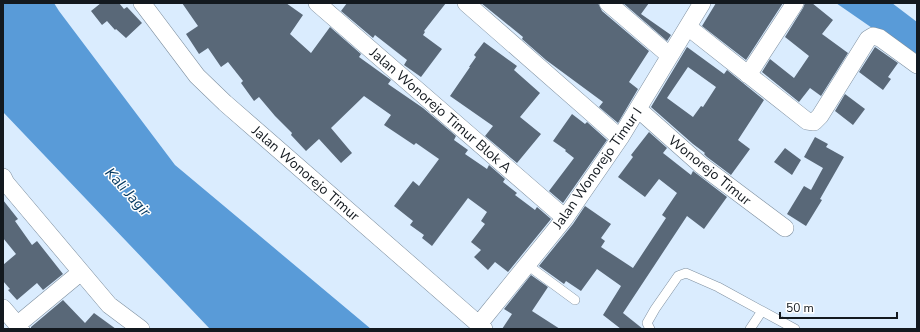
<svg xmlns="http://www.w3.org/2000/svg" width="920" height="332" font-family="'Nunito Sans',sans-serif">
<rect width="100%" height="100%" fill="#daecfe"/>
<path fill="#599bd8" d="M3 3H54L59 11 175 165 371 329H210L3 112Z
M836 3H892L917 22V59Z"/>
<path fill="#596878" fill-rule="evenodd" d="M101 3H119L124 9 127 7 142 23 126 38 116 29 115 30 107 21 102 25 91 11Z
M182 3H286L303 15 290 34 311 53 330 27 361 54 359 57 391 80 388 84 423 108 456 136 454 140 468 150 465 154 487 169 489 165 505 179 503 182 517 193 515 195 535 210 537 207 551 219 508 272 495 262 488 270 474 257 481 250 471 242 485 224 481 221 487 212 468 198 432 246 422 238 424 235 410 225 413 221 394 206 413 181 419 186 439 159 416 143 414 145 384 125 391 115 364 96 331 128 352 153 341 163 319 139 306 151 291 135 292 133 275 116 259 97 254 101 241 83 243 81 228 62 221 67 208 48 199 54 186 34 198 26Z
M347 3H446L424 31 425 32 423 35 442 49 421 77 404 65 407 60 375 35 373 38 341 11Z
M481 3H598L602 11 649 51 629 82 638 89 618 123 599 107 603 102 546 60 522 39 523 37Z
M623 3H649L641 14 671 35 667 41Z
M716 3H783L746 60 702 26Z
M805 3H812L833 20 822 34 848 53 821 96 810 88 799 102 762 72 770 59 794 78 809 56 785 37 803 8Z
M484 42 517 66 514 70 540 93 520 117 541 134 517 163 485 136 493 126 450 96 470 67H469L476 57 474 55Z
M687 47 724 74 727 70 764 100 738 140 750 149 731 175 707 157 704 154 705 153 693 144 651 107ZM688 67 716 87 703 107 701 106 693 117 667 98Z
M875 47 898 63 888 77 891 79 883 90 859 72Z
M845 94 865 109 853 125 835 111Z
M572 114 585 124 587 122 607 140 563 203 549 191 574 158 565 151 566 150 553 141Z
M649 132 667 148 663 153 691 175 693 171 727 197 704 229 687 216 623 313 643 329H621L603 315 621 286 597 269 581 291 566 281 564 284 539 266 573 224 585 206 611 224 601 238 605 241 601 247 633 268 666 218 662 215 677 193 659 179 645 197 618 177 633 157 631 155Z
M815 137 828 144 826 147 844 157 820 199 822 200 806 226 787 214 804 186 811 190 823 168 804 157Z
M785 148 801 160 792 175 774 162Z
M3 200 18 219 15 221 32 245 37 241 63 274 43 290 37 283 17 300 8 290 10 289 3 281V265L16 254 3 238Z
M531 275 548 287 532 311 560 329H502L512 314 504 309Z
M63 300 85 323 94 313 116 329H31V327Z"/>
<g fill="none" stroke-linecap="round" stroke-linejoin="round">
<g stroke="#7f90a0" stroke-width="10">
<path id="lane" d="M526 264 575 300
M650 329 647 323 655 309 678 276 686 273 718 287 795 329
M750 329 762 311"/>
</g>
<g stroke="#7f90a0" stroke-width="18">
<path id="street" d="M142 3 197 76 225 103 484 329
M317 3 565 218
M466 3 620 138
M608 3 670 56
M688 27 807 121 814 122 820 116 868 39 873 36 880 38 917 65
M748 75 795 3
M638 109 701 165 785 228
M3 177 6 183 109 305 141 329
M3 308 21 329
M479 324 565 218 620 138 702 3
M17 325 81 272"/>
</g>
<use href="#lane" stroke="#fff" stroke-width="9"/>
<use href="#street" stroke="#fff" stroke-width="17"/>
</g>
<g text-anchor="middle" stroke-width="3" stroke-linejoin="round" paint-order="stroke">
<g font-size="14" fill="#13191f" stroke="#fff">
<text transform="translate(441 110) rotate(41)" y="5">Jalan Wonorejo Timur Blok A</text>
<text transform="translate(597 168) rotate(-55)" y="5">Jalan Wonorejo Timur I</text>
<text transform="translate(710 170) rotate(39)" y="5">Wonorejo Timur</text>
<text transform="translate(306 173) rotate(41)" y="5">Jalan Wonorejo Timur</text>
</g>
<g font-size="15" font-style="italic" fill="#063a62" stroke="#fff">
<text transform="translate(128 192) rotate(48)" y="5">Kali Jagir</text>
</g>
</g>
<rect width="920" height="332" fill="none" stroke="#13191f" stroke-width="8"/>
<path d="M780 312v6h117v-6" fill="none" stroke="#13191f" stroke-width="2"/>
<text x="786" y="312" font-size="12" fill="#13191f" stroke="#ffffff" stroke-width="3" paint-order="stroke">50 m</text>
</svg>
